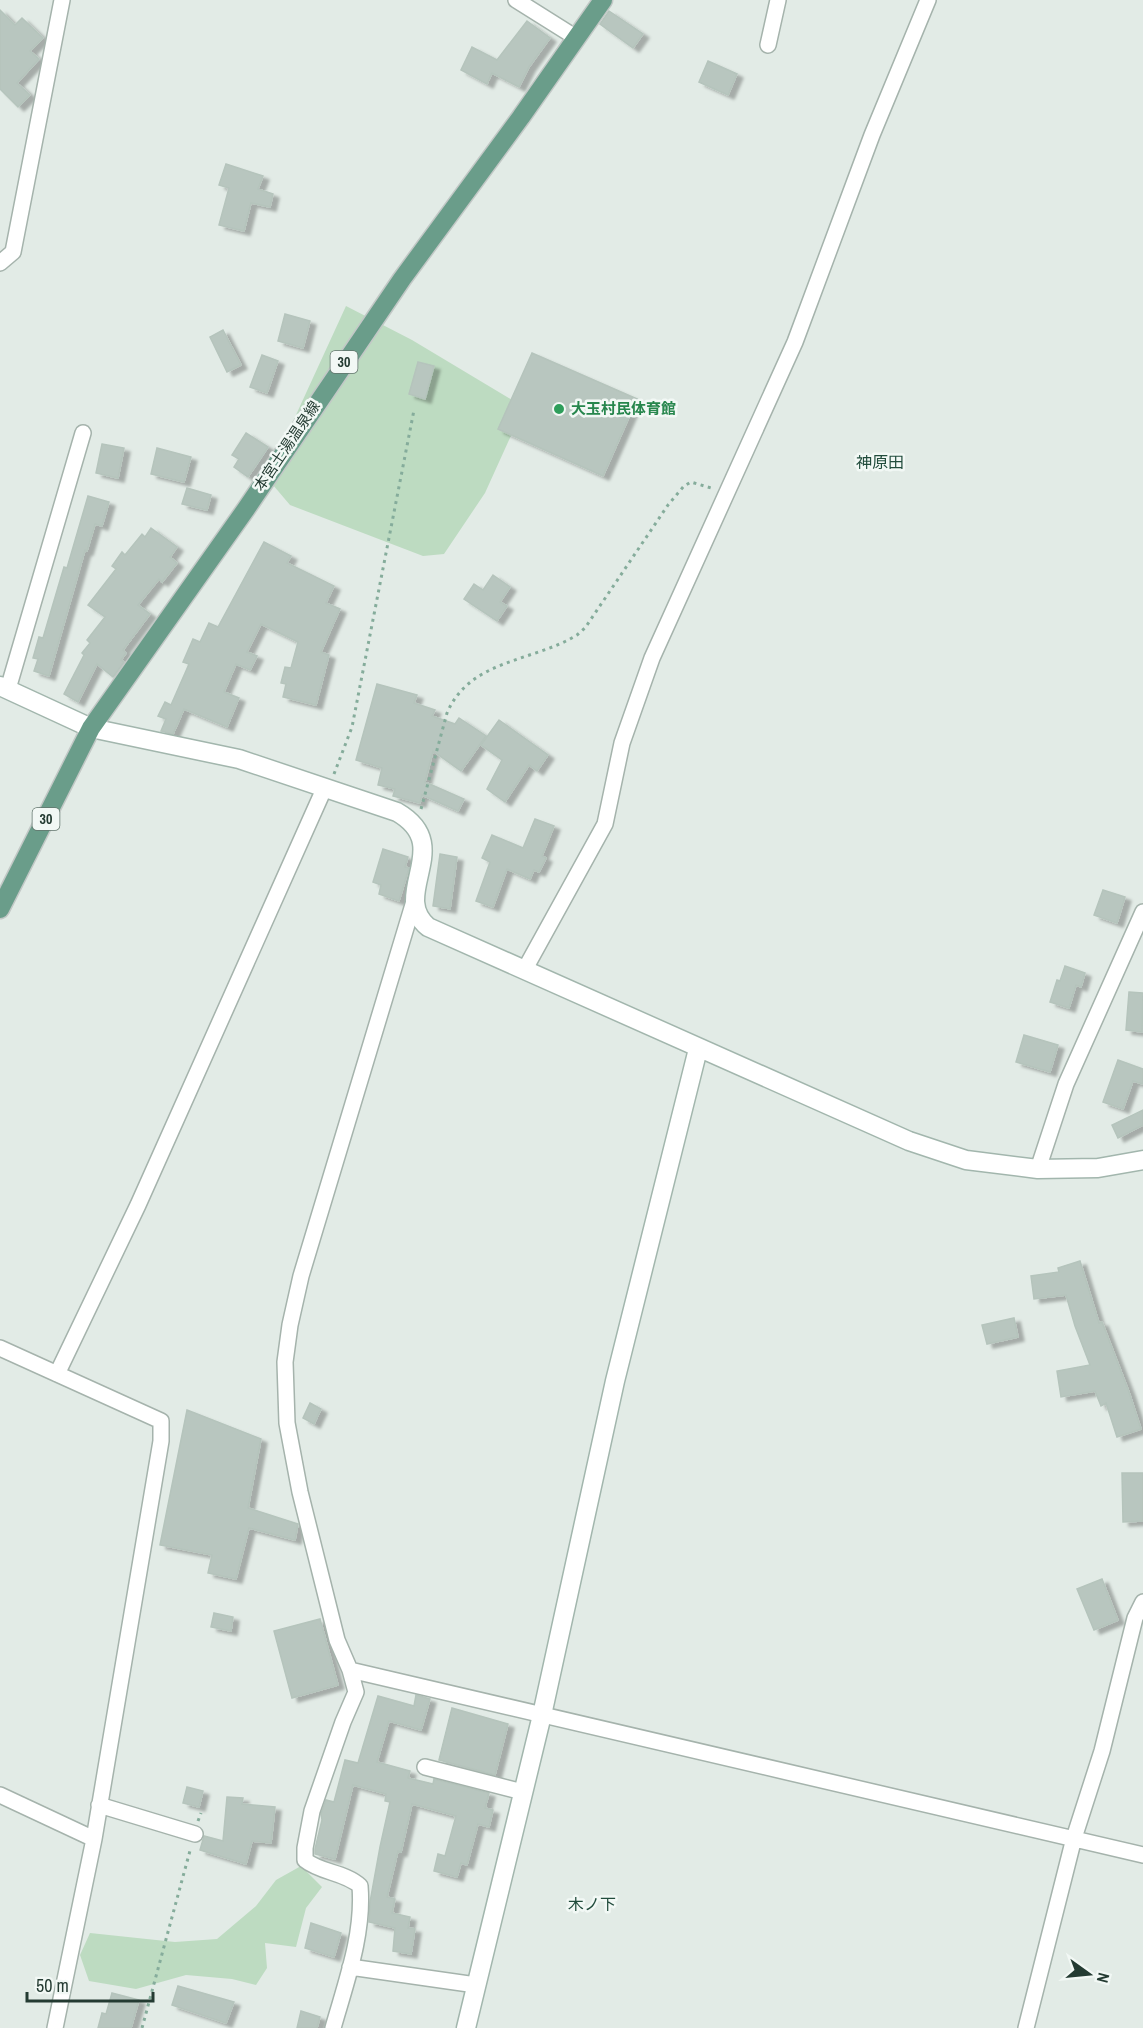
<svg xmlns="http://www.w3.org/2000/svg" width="1143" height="2028" font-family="'Archivo Narrow','Noto Sans JP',sans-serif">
<defs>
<filter id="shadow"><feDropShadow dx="6" dy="4" stdDeviation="1.5" flood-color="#0004"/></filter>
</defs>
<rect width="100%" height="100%" fill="#e2ebe6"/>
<path fill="#bddbc1" d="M346 306 412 340 524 407 485 493 444 554 423 556 290 505 267 478Z
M301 1866 322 1887 306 1908 296 1947 265 1943 267 1968 256 1985 232 1979 186 1975 136 1989 89 1981 80 1955 90 1933 175 1942 217 1939 256 1906 276 1880Z"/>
<path fill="#b8c6bf" stroke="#b5c4bc" stroke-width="1.5" filter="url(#shadow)" d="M0 10 15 25 22 18 43 38 30 51 39 59 17 83 30 95 18 107 0 89Z
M609 11 643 34 633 48 600 24Z
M527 21 550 38 529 67 519 87 492 73 487 84 461 70 472 47 497 60Z
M708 61 737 74 728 95 699 82Z
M226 164 263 176 258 189 273 194 270 207 251 203 244 231 219 225 229 188 219 185Z
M285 314 310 321 303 348 278 341Z
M223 330 241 365 227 372 210 337Z
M532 353 637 399 603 476 498 429Z
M262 355 278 361 267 393 250 387Z
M418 362 434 366 425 399 409 394Z
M246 433 268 447 248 477 234 467 239 459 232 455Z
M102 444 124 448 118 478 96 473Z
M157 448 191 457 184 482 151 474Z
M187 488 211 495 207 510 182 504Z
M88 496 109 502 102 526 95 524 87 551 85 550 49 676 34 671 38 659 33 658 39 637 43 638 64 567 67 568Z
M151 528 177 547 170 557 177 563 162 582 159 579 138 605 150 614 123 650 126 653 121 660 124 662 116 673 113 677 97 664 78 702 64 694 84 655 82 653 90 643 87 640 105 617 88 605 116 569 112 566 122 552 125 555 142 534 145 537Z
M264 542 291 556 287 563 334 586 326 603 340 609 321 652 329 655 316 705 283 697 286 684 281 683 285 667 291 668 298 642 261 624 247 652 257 656 250 670 236 664 224 692 239 698 227 727 184 709 173 734 161 731 166 719 158 716 165 702 171 705 189 664 183 662 193 639 200 642 209 623 218 627Z
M493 575 510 587 500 602 507 606 497 621 464 599 474 584 483 590Z
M377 684 417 695 414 703 435 710 432 716 455 724 459 718 486 736 461 771 433 751 425 782 464 799 458 811 422 795 420 803 393 796 395 789 378 785 382 768 356 760Z
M499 720 548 755 537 771 529 765 505 802 487 789 502 760 481 745Z
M535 819 554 826 542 856 546 858 539 872 534 870 530 879 507 869 493 907 476 901 490 862 482 858 492 835 523 848Z
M383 849 408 857 405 867 409 868 399 901 379 894 381 885 373 882Z
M440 854 457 857 450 909 433 906Z
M1103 890 1125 897 1117 923 1094 915Z
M1065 966 1085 973 1081 987 1076 985 1069 1008 1050 1002 1057 980 1060 981Z
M1129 992 1143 993 1142 1032 1126 1030Z
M1024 1035 1058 1045 1050 1072 1016 1062Z
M1118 1060 1143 1069V1084L1133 1081 1123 1109 1103 1102Z
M1143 1110V1125L1118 1138 1112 1125Z
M1080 1261 1099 1323 1102 1322 1129 1392 1141 1429 1117 1437 1106 1403 1101 1406 1095 1391 1061 1397 1057 1371 1090 1365 1075 1326 1066 1295 1034 1299 1031 1276 1059 1272 1058 1268Z
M1014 1318 1018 1337 987 1344 982 1325Z
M310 1403 321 1409 314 1424 303 1418Z
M187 1410 261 1439 248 1508 298 1524 295 1540 249 1528 236 1579 208 1573 212 1555 160 1545Z
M1122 1473H1143V1521L1123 1522Z
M1102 1579 1118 1620 1094 1630 1077 1589Z
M214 1613 233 1617 231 1631 211 1627Z
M320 1619 338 1685 292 1698 274 1631Z
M416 1695 430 1699 421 1730 389 1721 377 1762 410 1771 408 1778 433 1784 434 1779 489 1793 485 1808 493 1810 489 1827 478 1824 467 1865 461 1863 457 1877 434 1871 438 1854 445 1856 456 1816 412 1804 401 1852 398 1851 387 1897 395 1899 392 1913 410 1917 408 1928 415 1929 411 1954 393 1951 395 1928 369 1922 370 1902 380 1847 390 1802 385 1801 386 1794 353 1785 335 1859 315 1854V1849L322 1820 321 1814 326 1800 334 1802 345 1760 358 1763 378 1696 414 1706Z
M452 1708 508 1724 495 1775 439 1760Z
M187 1787 203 1791 199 1807 183 1803Z
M227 1797 243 1798 242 1804 275 1807 271 1843 252 1841 246 1864 200 1850 204 1836 223 1841Z
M311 1923 341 1933 334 1957 305 1948Z
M178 1986 234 2002 226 2023 172 2005Z
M112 1993 139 2000 131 2028H98L102 2013 106 2014Z
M301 2011 320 2017 317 2028H297Z"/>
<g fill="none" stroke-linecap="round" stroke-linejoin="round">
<g stroke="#a5b3ac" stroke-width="18">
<path id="street" d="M516 0 575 37
M768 45 778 0
M0 263 13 252 62 0
M8 689 83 433
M525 969 605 824 622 743 652 658 795 342 872 135 928 0
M1038 1169 1066 1084 1143 912
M0 1348 161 1421V1441L94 1839 55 2028
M57 1374 138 1205 324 789
M350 1670 1143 1855
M425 1767 523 1792
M0 1795 94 1839
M99 1805 195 1834
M350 1967 476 1985
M333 2028C346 1982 364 1934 360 1886 345 1872 321 1873 305 1860V1848L312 1811 343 1722 356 1692 350 1670 337 1640 300 1492 287 1423 285 1362 290 1325 301 1276 415 898
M1026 2028 1074 1838 1102 1751 1135 1618 1143 1602"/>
</g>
<g stroke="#a2b6ad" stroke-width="21">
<path id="secondary" d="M0 686 91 728 239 759 397 812C456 846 389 894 428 927L909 1141 966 1160 1038 1169 1098 1168 1143 1160
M466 2028 542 1715 615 1381 698 1049"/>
</g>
<g stroke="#c2c8c6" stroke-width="21">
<path id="primary" d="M0 909 91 728 246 509 402 279 521 117 603 0"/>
</g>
<path stroke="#85ac9b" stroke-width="3" stroke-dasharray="3 4.5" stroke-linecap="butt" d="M334 774 352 727 414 410
M421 809 447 713C470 659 533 662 577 635L585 628 668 505 684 486 691 482 711 488
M198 1821 201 1813
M142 2028 191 1847"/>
<use href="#street" stroke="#fff" stroke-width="15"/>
<use href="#secondary" stroke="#fff" stroke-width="18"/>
<use href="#primary" stroke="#6a9d8a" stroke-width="18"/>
</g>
<circle fill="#2e9e5b" stroke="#f2f8f5" stroke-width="2" cx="559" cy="409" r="6"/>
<g text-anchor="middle" stroke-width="5" stroke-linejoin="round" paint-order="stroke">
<g fill="#f2f8f5" stroke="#62746c" stroke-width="1.5">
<rect x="330.5" y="351" width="27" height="22" rx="4.5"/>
<rect x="32.5" y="808" width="27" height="22" rx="4.5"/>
</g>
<g font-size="14" font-weight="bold" fill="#243b32">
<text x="344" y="367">30</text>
<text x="46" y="824">30</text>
</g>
<g font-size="15" font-weight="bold" fill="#27864d" stroke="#f2f8f5" text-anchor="start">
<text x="571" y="414">大玉村民体育館</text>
</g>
<g font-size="15" fill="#243b32" stroke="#f2f8f5">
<text transform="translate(287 446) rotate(-56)" y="5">本宮土湯温泉線</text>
</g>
<g font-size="16" fill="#214c3c" stroke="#f2f8f5">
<text x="880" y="468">神原田</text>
<text x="592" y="1910">木ノ下</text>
</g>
</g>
<g transform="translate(1089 1974) rotate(105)" stroke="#f2f8f5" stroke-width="4.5" paint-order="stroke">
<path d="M0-4.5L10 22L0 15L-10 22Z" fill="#243b32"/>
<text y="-9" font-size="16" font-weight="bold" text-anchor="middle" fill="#243b32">N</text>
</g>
<path d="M27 1992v9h126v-9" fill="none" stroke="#243b32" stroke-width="3"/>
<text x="36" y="1992" font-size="18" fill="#243b32" stroke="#f2f8f5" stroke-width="4.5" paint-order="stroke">50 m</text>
</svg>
